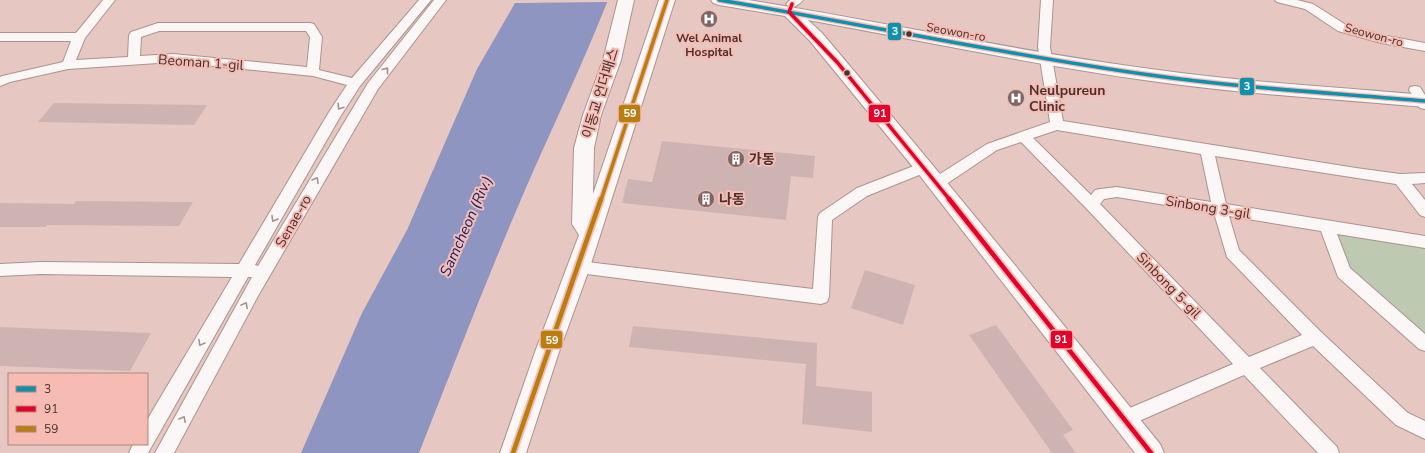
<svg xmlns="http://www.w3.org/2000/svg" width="1425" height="453" font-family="'Nunito Sans','Noto Sans KR',sans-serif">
<rect width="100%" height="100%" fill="#e7c7c2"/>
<path fill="#bdc9b0" d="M1327 226 1425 242V344L1344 272Z"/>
<path fill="#8e95c1" d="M608 0C580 71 546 140 516 211 482 291 451 372 419 453H301L362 313 407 230 477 69 515 3Z"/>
<path fill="#e7c7c2" d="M514 0H610V2L512 3Z"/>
<path fill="#cdb4b2" d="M54 103 207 105 194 125 38 122Z
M662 141 815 156 813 178 791 176 786 220 622 203 628 179 652 182Z
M76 201 193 202 179 226 47 225 46 227H0V203L74 204Z
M865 270 915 285 903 325 851 308Z
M996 325 1073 430 1063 435 1076 453H1052L969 335Z
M633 326 817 343 816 386 872 392V432L802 424 806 364 629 347Z
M0 327 151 333 130 371 0 366Z"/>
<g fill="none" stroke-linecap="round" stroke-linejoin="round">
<g stroke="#ab938f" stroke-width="2">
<path id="street" d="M103 0H115L85 38 76 60 128 57 129 35 131 32 158 23H310L314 24 322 37 319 70 352 78 419 0H431L360 86 340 117 255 265 258 266 368 83 434 0H446L378 89 258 296 174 453H155L252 277H248L148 453H129L133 444H147V420L232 277 41 274 0 276V264L41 262 239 264 329 112 347 85 313 76 173 62 68 69 10 82 0 86V77L2 76 63 62 71 41H0V33H76ZM159 31H306L310 37 307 67 173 54 140 56 141 37Z
M790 0H803C799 5 794 8 788 6L786 4Z
M1041 0H1053L1050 47 1063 121 1356 168 1400 174 1425 173V183L1412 184 1425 200V217L1420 215 1396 184 1215 156 1226 204 1425 236V248L1337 234 1350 268 1425 334V351L1419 349 1338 277 1321 231 1229 216 1239 250 1321 332 1408 413 1425 421V439L1396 425 1313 346 1260 368 1337 447 1339 453H1318L1244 375 1130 425 1124 427 1118 425 1115 419 1118 413 1233 364 1086 208 1021 142 997 150 942 187 937 188 932 187 930 183 932 179 987 144 1050 122 1038 47ZM1057 130 1201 154 1211 202 1117 187 1100 189 1095 190 1091 195 1033 138ZM1117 197 1214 213 1227 257 1302 335 1249 357 1100 204 1104 199Z
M1275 0H1297L1313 4 1346 25 1382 35 1425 43V51L1381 43 1338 31 1305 9 1277 2Z
M1415 86 1420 87 1425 95V109L1420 108 1409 90 1410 87Z
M924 162 929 163 931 167 929 171 867 196 832 220 829 297 827 302 821 304 579 273 573 271 571 267 573 263 579 261 813 289 818 217 820 213 857 188Z"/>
</g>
<g stroke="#ab938f" stroke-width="2">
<path id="secondary" d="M618 0H634L621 60 601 115 594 148 593 194 659 0H675L590 267 559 352 526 453H500L535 352 579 235 572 224 574 148 583 115 603 60Z
M711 0H748C883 22 1016 51 1151 69 1242 82 1334 87 1425 95V107C1333 99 1242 94 1151 81 1036 65 922 41 808 20L822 33C937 169 1049 306 1160 444L1164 453H1135L917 172 810 41 785 16 719 5 713 3Z"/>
</g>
<use href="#street" fill="#fbf7f6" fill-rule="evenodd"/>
<use href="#secondary" fill="#fbf7f6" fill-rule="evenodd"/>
<g stroke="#f6bcb3" stroke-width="6">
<path id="bus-1" d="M719 0C863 24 1006 55 1150 75 1241 88 1333 93 1425 101"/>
</g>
<g stroke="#f6bcb3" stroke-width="6">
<path id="bus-2-far1" d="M792 4 789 12 837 62 950 200"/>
</g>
<g stroke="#f6bcb3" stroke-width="8">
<path id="bus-2" d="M949 199 1151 453"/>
</g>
<g stroke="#f6bcb3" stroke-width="6">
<path id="bus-3-far1" d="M601 200 667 0"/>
</g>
<g stroke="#f6bcb3" stroke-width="8">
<path id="bus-3" d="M513 453 601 199"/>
</g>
<use href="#bus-1" stroke="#0f91ae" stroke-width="3.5"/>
<use href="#bus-2-far1" stroke="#e4002b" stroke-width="3.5"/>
<use href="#bus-2" stroke="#e4002b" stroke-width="4.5"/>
<use href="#bus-3-far1" stroke="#ba7d10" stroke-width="3.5"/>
<use href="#bus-3" stroke="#ba7d10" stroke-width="4.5"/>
</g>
<defs><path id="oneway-chevron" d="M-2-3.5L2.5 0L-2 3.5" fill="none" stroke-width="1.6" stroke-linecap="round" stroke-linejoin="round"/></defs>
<g stroke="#a29492">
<use href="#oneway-chevron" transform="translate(386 70) rotate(-52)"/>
<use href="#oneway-chevron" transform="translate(340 107) rotate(123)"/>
<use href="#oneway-chevron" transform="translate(316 180) rotate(-60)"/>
<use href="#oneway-chevron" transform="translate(274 219) rotate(120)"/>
<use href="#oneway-chevron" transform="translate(245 305) rotate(-62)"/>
<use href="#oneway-chevron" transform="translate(201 343) rotate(120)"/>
<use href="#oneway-chevron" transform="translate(183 419) rotate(-61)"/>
</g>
<defs>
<g id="hospital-disc" transform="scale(0.9)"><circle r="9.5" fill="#806662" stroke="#f6bcb3"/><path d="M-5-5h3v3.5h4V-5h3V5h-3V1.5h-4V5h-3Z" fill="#fff"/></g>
<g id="building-disc" transform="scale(0.9)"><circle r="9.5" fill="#806662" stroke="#f6bcb3"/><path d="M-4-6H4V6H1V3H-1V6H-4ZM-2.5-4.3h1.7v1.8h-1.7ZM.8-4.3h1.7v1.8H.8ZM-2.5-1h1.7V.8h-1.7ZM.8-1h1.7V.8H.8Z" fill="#fff"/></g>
</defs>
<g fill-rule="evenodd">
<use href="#hospital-disc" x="709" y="19"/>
<use href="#hospital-disc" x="1016" y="98"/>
<use href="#building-disc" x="736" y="159"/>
<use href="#building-disc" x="706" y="199"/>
</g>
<g fill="#49322e" stroke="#f6bcb3" stroke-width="1.5">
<circle cx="909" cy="34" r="3.5"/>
<circle cx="847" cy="73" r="3.5"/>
</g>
<g text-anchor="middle" stroke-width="4" stroke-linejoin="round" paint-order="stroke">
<g font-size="12" fill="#49322e" stroke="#f6bcb3">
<text transform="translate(956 32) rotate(10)" y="4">Seowon-ro</text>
<text transform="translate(1374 35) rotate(15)" y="4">Seowon-ro</text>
</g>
<g font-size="12" font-weight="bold" fill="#49322e" stroke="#f6bcb3">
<text x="709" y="42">Wel Animal<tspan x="709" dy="14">Hospital</tspan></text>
</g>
<g font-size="14" fill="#49322e" stroke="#f6bcb3">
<text transform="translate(201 62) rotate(4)" y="5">Beoman 1-gil</text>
<text transform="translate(600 93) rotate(-73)" y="5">이동교 언더패스</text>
<text transform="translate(1208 207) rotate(9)" y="5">Sinbong 3-gil</text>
<text transform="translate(293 221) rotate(-60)" y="5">Senae-ro</text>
<text transform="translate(1169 285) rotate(46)" y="5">Sinbong 5-gil</text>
</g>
<g font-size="14" font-weight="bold" fill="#49322e" stroke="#f6bcb3" text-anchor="start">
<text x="1029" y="95">Neulpureun<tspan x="1029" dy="16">Clinic</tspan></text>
<text x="749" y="164">가동</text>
<text x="719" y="204">나동</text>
</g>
<g font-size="15" font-style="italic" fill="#142370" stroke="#f6bcb3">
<text transform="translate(466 226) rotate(-66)" y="5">Samcheon (Riv.)</text>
</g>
</g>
<g stroke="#f6bcb3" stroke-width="1.5">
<rect x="887" y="22" width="15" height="19" rx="4" fill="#0f91ae"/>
<rect x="1239" y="77" width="16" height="19" rx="4" fill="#0f91ae"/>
<rect x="868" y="104" width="23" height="19" rx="4" fill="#e4002b"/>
<rect x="618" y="104" width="23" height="19" rx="4" fill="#ba7d10"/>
<rect x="1050" y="330" width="23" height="19" rx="4" fill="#e4002b"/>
<rect x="540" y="330" width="23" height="19" rx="4" fill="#ba7d10"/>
</g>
<g font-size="11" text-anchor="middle" font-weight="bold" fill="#fff">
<text x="895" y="35">3</text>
<text x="1247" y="90">3</text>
<text x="880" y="117">91</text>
<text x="630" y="117">59</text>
<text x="1061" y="343">91</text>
<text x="552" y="344">59</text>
</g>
<rect x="8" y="373" width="140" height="72" fill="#f6bcb3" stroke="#b1857e"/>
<rect x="16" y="386" width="20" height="6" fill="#0f91ae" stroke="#b1857e"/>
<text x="44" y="393" font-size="12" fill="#49322e">3</text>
<rect x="16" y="406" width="20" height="6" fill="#e4002b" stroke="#b1857e"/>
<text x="44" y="413" font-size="12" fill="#49322e">91</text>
<rect x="16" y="426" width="20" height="6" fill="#ba7d10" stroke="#b1857e"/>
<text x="44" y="433" font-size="12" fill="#49322e">59</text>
</svg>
